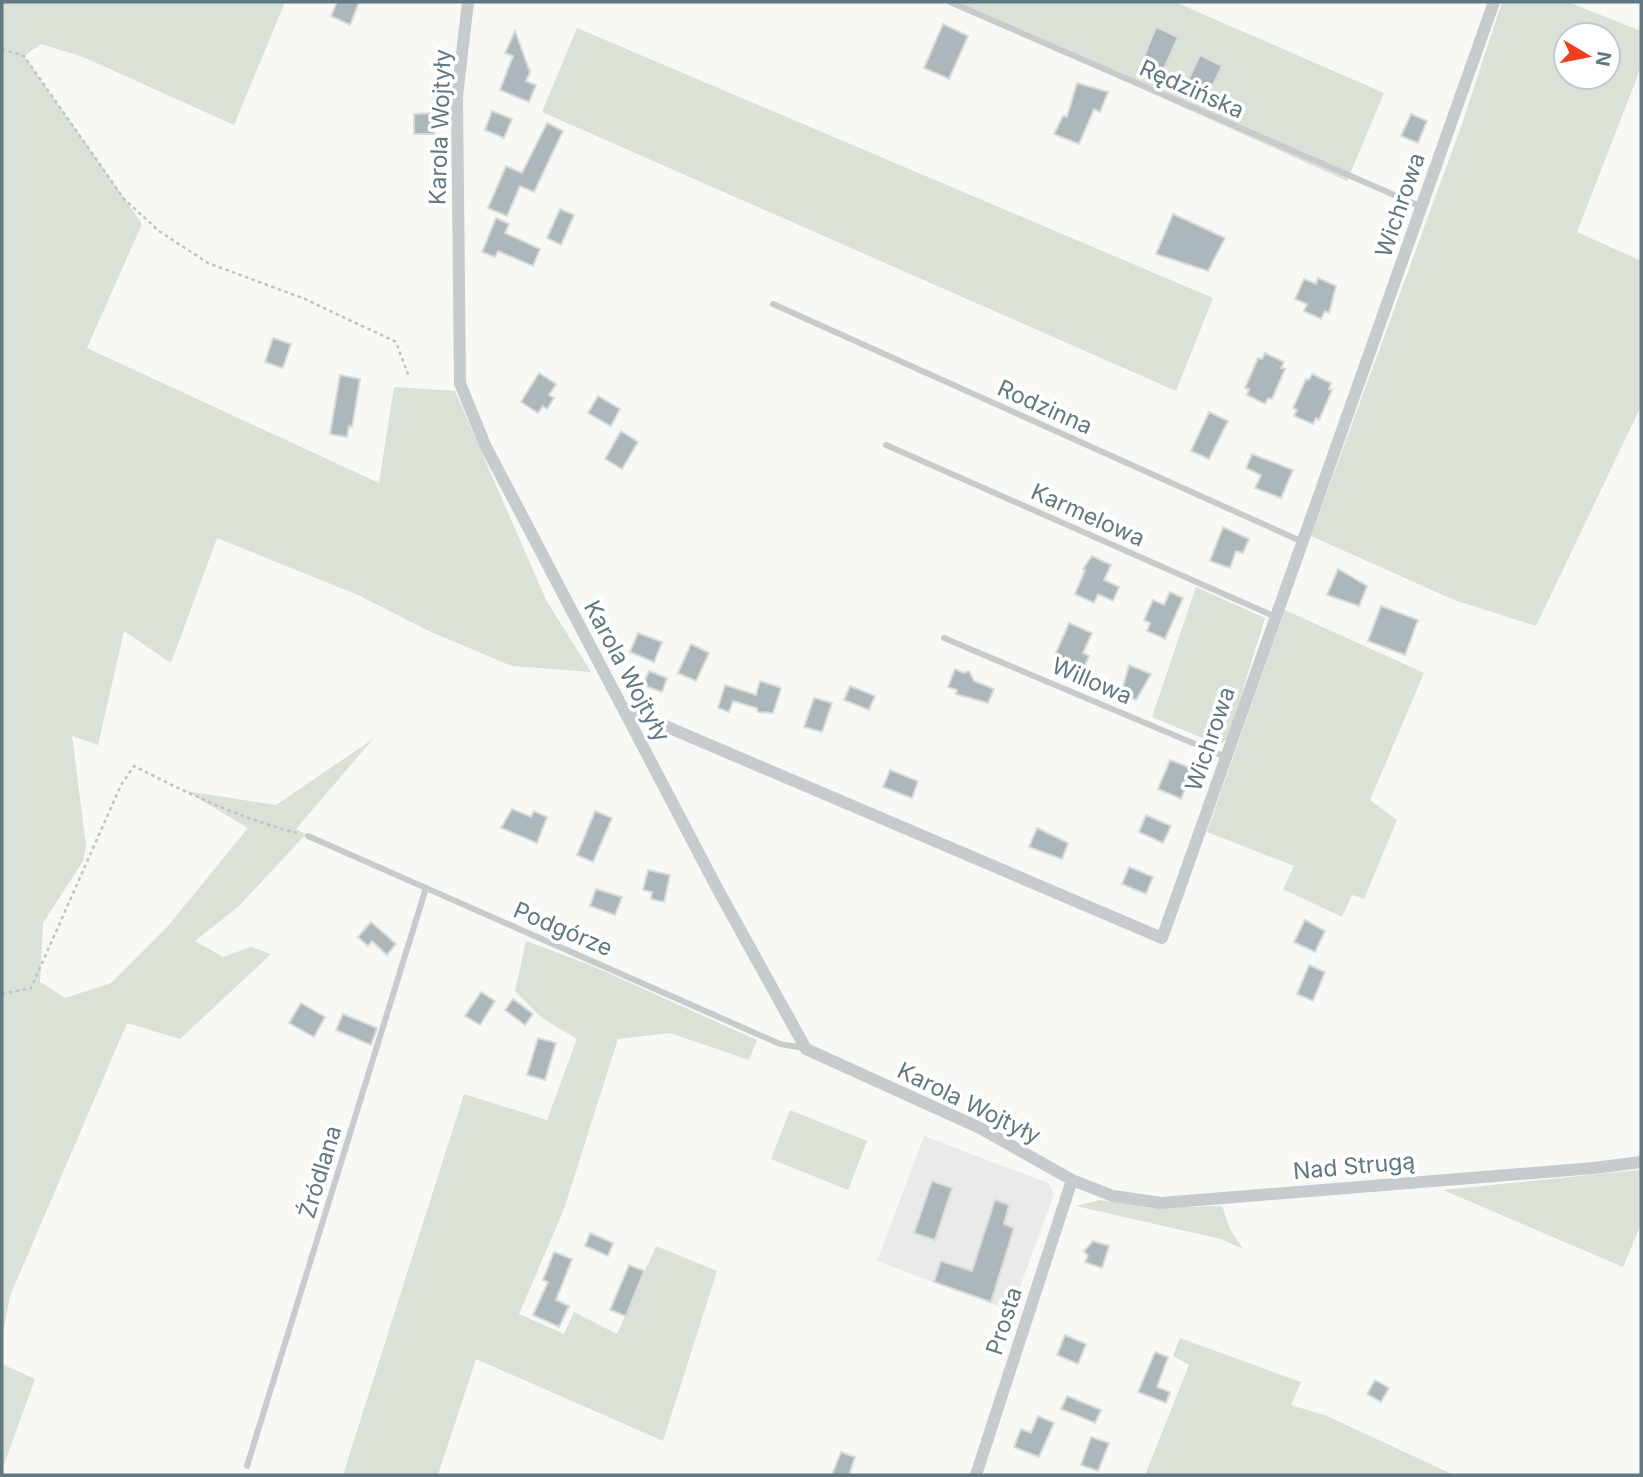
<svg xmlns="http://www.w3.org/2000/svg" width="1643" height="1477" font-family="Inter,sans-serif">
<rect width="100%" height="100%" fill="#f8f8f5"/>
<path fill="#e9eae9" d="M924 1136 1048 1183 1054 1194 1011 1311 877 1261Z"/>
<path fill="#dae1d6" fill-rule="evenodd" d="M2 2H285L234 125 83 57 41 44 24 56 142 224 87 348 379 483 394 387 455 391 546 600 591 672 512 666 431 632 358 595 217 538 171 663 124 631 98 745 72 736 86 846 83 861 43 923 40 982 65 998 111 983 168 926 248 828 186 791 276 805 373 739 296 829 306 834 239 906 195 941 223 957 251 947 271 954 180 1039 127 1023 10 1296 2 1339Z
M949 2H1175L1384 93 1347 181Z
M1502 2H1568L1641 31V67L1577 232 1641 261V406L1536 626 1454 600 1311 536 1461 127ZM1566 35H1608V77H1566Z
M577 28 1213 298 1176 391 542 112Z
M1196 587 1265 618 1228 738 1219 745 1152 717Z
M1285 610 1424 673 1370 800 1397 820 1364 899 1352 895 1342 917 1283 889 1294 866 1207 832Z
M526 941 590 965 757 1040 749 1060 670 1033 618 1039 564 1209 519 1314 564 1334 574 1312 617 1334 656 1246 717 1271 663 1441 476 1359 438 1475H343L464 1094 547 1120 577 1039 542 1018 515 991Z
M790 1110 867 1141 848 1190 771 1159Z
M1638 1170 1641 1171V1224L1623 1267 1443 1190Z
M1100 1200 1151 1208 1222 1206 1230 1229 1243 1249 1221 1239 1076 1206Z
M1180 1338 1301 1382 1291 1405 1327 1416 1454 1475H1145L1189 1365 1173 1356Z
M2 1364 35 1379 2 1470Z"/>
<path fill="#acb7bb" stroke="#dadad8" stroke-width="2" d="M337 2H359L350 25 331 16Z
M943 24 968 36 949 79 924 68Z
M1156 27 1178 37 1162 73 1141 65Z
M515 31 530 72 526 81 536 85 529 102 500 90 513 56 505 53Z
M1200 55 1222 66 1208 95 1186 85Z
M1077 83 1108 92 1100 112 1094 109 1079 144 1054 134 1063 116 1067 117Z
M492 111 512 119 504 138 485 130Z
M434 113V134H414V114Z
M1411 114 1427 121 1418 143 1401 136Z
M547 123 563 131 534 192 520 186 507 216 488 208 506 166 522 173Z
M560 209 574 215 561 245 547 238Z
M1173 214 1225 238 1208 271 1156 254Z
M496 218 509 224 505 233 540 249 533 266 498 251 495 257 482 252Z
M1318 278 1336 286 1329 313 1325 311 1321 319 1304 311 1307 304 1295 299 1304 279 1316 284Z
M273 338 291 344 283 368 265 362Z
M1265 353 1284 362 1281 368 1285 369 1272 399 1268 398 1265 404 1247 395 1249 389 1245 388 1258 358 1262 359Z
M539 373 556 384 549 395 554 398 547 409 543 406 538 413 521 402Z
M1312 374 1331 383 1329 389 1332 390 1319 420 1316 418 1313 424 1294 416 1297 410 1293 408 1306 379 1309 380Z
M340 375 360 379 352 427 349 426 347 437 330 434Z
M598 396 620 409 611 426 588 413Z
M1209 412 1228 421 1209 459 1191 451Z
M621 431 638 442 622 469 605 459Z
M1252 454 1293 470 1281 498 1255 488 1261 475 1246 468Z
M1223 527 1249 539 1243 553 1236 551 1230 568 1210 561Z
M1092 556 1111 565 1104 580 1119 587 1113 601 1098 594 1094 603 1075 594 1085 570 1083 569Z
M1338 569 1367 586 1359 606 1327 595Z
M1170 592 1183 598 1165 639 1147 631 1150 623 1144 620 1153 600 1164 605Z
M1381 606 1418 620 1405 655 1368 641Z
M1069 623 1092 633 1083 653 1089 656 1083 670 1055 655Z
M638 633 662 642 654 662 630 652Z
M691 644 709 653 696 681 678 673Z
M1129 665 1151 674 1136 700 1121 694Z
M955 669 964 673 969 671 974 681 994 689 988 703 956 694 957 690 948 687Z
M649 671 667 678 662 692 643 685Z
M760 681 781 688 773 713 758 712 757 708 733 701 729 712 718 708 725 685 756 695Z
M850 686 875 696 869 710 844 700Z
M814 698 832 703 822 732 804 727Z
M1170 760 1193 769 1181 799 1158 789Z
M890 770 918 781 912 798 883 787Z
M512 809 531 817 534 811 547 817 537 843 501 828Z
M595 811 612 818 593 862 577 855Z
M1146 815 1171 826 1163 843 1139 832Z
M1037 828 1068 843 1062 859 1029 847Z
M1129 867 1153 877 1146 894 1122 884Z
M648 870 670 875 664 902 651 899 652 892 643 890Z
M596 889 622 897 615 915 590 906Z
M1305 920 1325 931 1315 952 1294 942Z
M371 922 396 944 387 955 372 941 368 946 358 937Z
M1309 965 1325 972 1313 1001 1297 994Z
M481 992 495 1001 480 1025 465 1016Z
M513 999 533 1014 525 1025 505 1010Z
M301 1003 325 1017 314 1037 289 1023Z
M343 1014 377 1028 371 1045 336 1030Z
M538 1038 556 1043 545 1080 527 1075Z
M932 1181 952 1188 935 1240 914 1233Z
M995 1200 1009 1205 1004 1224 1014 1228 991 1302 934 1282 941 1261 972 1271Z
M590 1233 613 1243 608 1256 585 1246Z
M1093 1241 1109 1246 1102 1268 1085 1262 1088 1256 1084 1251Z
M554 1252 572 1259 556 1300 569 1306 559 1327 533 1315 548 1282 543 1280Z
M629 1265 644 1271 626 1316 610 1310Z
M1065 1335 1086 1344 1078 1364 1057 1355Z
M1155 1352 1168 1357 1157 1387 1170 1392 1166 1403 1138 1392Z
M1375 1380 1389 1388 1381 1402 1367 1394Z
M1067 1396 1101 1410 1095 1423 1061 1409Z
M1038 1416 1054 1423 1039 1457 1014 1447 1021 1429 1031 1433Z
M1091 1437 1109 1443 1098 1471 1081 1465Z
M841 1452 855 1457 849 1475H832Z"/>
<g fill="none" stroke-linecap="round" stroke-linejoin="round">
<path stroke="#bfc3c4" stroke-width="2.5" stroke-dasharray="3.5 3.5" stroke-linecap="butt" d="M2 49 24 56 124 199 159 231 208 263 305 299 396 342 409 377
M2 994 31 988 121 785 134 766C187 793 239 818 297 833"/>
<path stroke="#c6cbcd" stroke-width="6" d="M950 2 1422 207
M773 304 1303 542
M886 445 1276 617
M944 638 1226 757
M308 836 780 1044 804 1048
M247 1466 426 888"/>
<path stroke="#c6cbcd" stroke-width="12" d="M468 2 457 96 460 383 485 445 717 888 806 1049 980 1128 1072 1180 1113 1196 1161 1203 1594 1168 1641 1162
M623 708 1162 938 1494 2
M976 1475 1072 1180"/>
</g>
<g text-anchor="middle" stroke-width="7" stroke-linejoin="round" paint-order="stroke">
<g font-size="23" fill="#617782" stroke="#fff">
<text transform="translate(1192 89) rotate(24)" y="8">Rędzińska</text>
<text transform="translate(440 127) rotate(-88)" y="8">Karola Wojtyły</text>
<text transform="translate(1400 205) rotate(-71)" y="8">Wichrowa</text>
<text transform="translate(1045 407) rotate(24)" y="8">Rodzinna</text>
<text transform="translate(1088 515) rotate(24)" y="8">Karmelowa</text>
<text transform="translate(627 671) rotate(62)" y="8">Karola Wojtyły</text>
<text transform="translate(1092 681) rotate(23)" y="8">Willowa</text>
<text transform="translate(1210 739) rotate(-71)" y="8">Wichrowa</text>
<text transform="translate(563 929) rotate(23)" y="8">Podgórze</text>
<text transform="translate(969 1103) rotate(26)" y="8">Karola Wojtyły</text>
<text transform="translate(1354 1166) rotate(-5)" y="8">Nad Strugą</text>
<text transform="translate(320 1172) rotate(-73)" y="8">Źródlana</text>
<text transform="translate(1004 1321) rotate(-72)" y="8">Prosta</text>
</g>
</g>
<rect width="1643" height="1477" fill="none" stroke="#617782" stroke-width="7"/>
<g transform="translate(1587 56) rotate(100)"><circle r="33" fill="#ffffff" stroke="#c0c9cd" stroke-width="2"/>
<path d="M0-5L12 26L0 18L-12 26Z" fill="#ee3d1f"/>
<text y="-10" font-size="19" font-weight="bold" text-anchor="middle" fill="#617782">N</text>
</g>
</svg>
